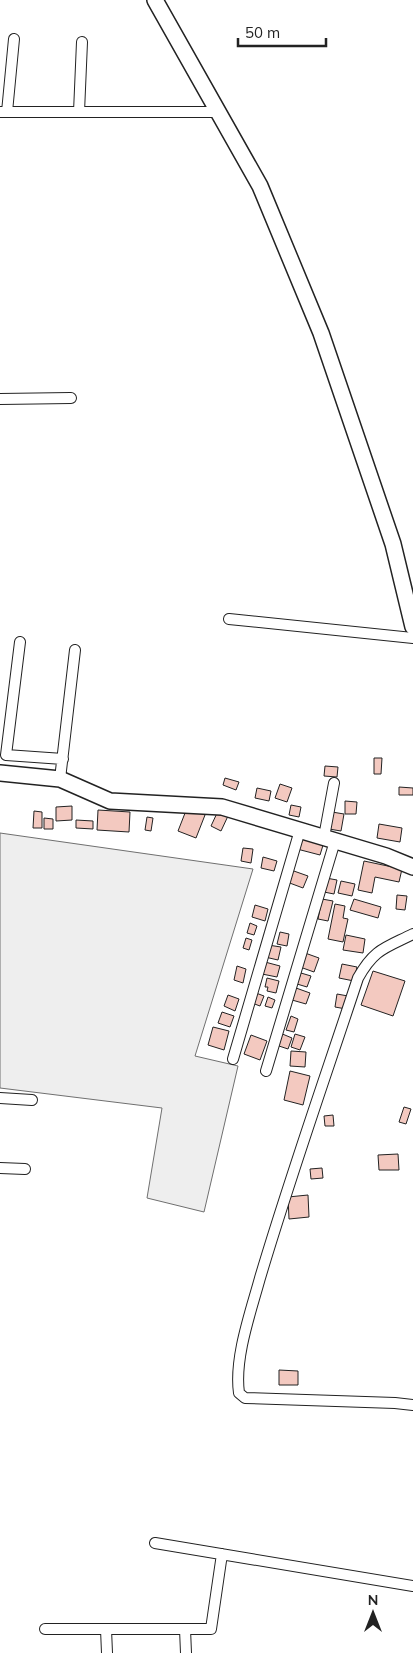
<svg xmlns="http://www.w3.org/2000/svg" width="413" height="1653" font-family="Mulish,sans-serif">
<rect width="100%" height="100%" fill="#fff"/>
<path fill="#eee" stroke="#6f6f6f" d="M0 833 253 869 195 1056 238 1066 204 1212 147 1198 162 1108 0 1088Z"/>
<path fill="#f3c9c0" stroke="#222" d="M374 758H382L381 774H374Z
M325 766 338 767 337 777 324 776Z
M225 778 239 782 236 790 223 785Z
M280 784 292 788 287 802 275 798Z
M399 787 413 788V795H399Z
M257 788 271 791 269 801 255 798Z
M345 801 357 802 356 814H345Z
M291 805 301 807 299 817 289 815Z
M72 806V820L56 821V807Z
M187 808 205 815 196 838 178 831Z
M98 810 130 812 129 832 97 830Z
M34 811 42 812V828H33Z
M218 811 228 816 221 831 211 826Z
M332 812 344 814 341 831 329 829Z
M147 817 153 818 151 831 145 830Z
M44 818 53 819V829H44Z
M76 820 93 821V829L76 828Z
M379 824 402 828 400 842 377 838Z
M301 836 324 842 320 855 297 849Z
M243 848 253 849 251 863 241 861Z
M263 857 277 861 274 871 261 868Z
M364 861 402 869 399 882 375 877 372 893 358 890Z
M291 870 308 876 303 888 287 882Z
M326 878 337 880 334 894 324 892Z
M341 881 355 884 352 896 338 893Z
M397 895 407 896 405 910 396 909Z
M322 899 333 901 328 921 318 919Z
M354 899 381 907 378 918 350 910Z
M335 904 345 906 343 918 348 919 343 942 328 939Z
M255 905 268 909 265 921 252 917Z
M250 923 257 926 254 935 247 933Z
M280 932 289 934 287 946 277 944Z
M346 935 365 939 363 953 343 950Z
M246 938 252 940 249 950 243 948Z
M268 945 281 947 278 960 265 957Z
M305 953 319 958 314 972 300 967Z
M265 962 280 966 277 977 262 974Z
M342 964 357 967 354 981 339 978Z
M237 966 246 969 243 983 234 980Z
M373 971 405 981 393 1016 361 1005Z
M301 973 311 976 307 987 297 984Z
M267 978 279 981 276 993 267 991 268 987H265Z
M296 988 310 993 306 1004 292 1000Z
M256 993 264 996 260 1006 252 1003Z
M337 994 348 996 346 1009 335 1007Z
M228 995 239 999 235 1011 224 1006Z
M268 997 275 1000 272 1008 265 1006Z
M222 1012 234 1016 230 1027 218 1023Z
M291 1016 298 1019 294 1032 286 1030Z
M213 1027 229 1031 224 1050 208 1045Z
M280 1033 292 1038 288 1049 276 1045Z
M295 1034 305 1037 300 1050 291 1047Z
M251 1035 267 1041 260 1060 244 1054Z
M291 1051 306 1052 305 1067 290 1066Z
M290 1071 310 1076 303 1105 284 1100Z
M404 1107 411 1109 406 1124 399 1122Z
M333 1115 334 1126H325L324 1116Z
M398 1154 399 1170H379L378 1155Z
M322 1168 323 1178 311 1179 310 1169Z
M308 1195 309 1217 289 1219 288 1197Z
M279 1370 298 1371V1385H279Z"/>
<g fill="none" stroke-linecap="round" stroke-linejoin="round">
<g stroke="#222" stroke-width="12">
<path id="street" d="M0 112H218
M7 112 14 39
M79 112 82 42
M0 399 71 398
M229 619 413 638
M20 642 6 755 63 759
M60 779 75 650
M324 837 334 783
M413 934C385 948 374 949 358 978 325 1078 290 1177 260 1278 251 1311 234 1358 239 1393L245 1398 395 1403 413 1405
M233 1059 300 830
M266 1071 335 841
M0 1098 32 1100
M0 1168 25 1169
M155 1543 413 1586
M45 1629H211L222 1554
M106 1629 107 1653
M185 1629 186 1653"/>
</g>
<g stroke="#222" stroke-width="18">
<path id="secondary" d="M155 0 260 186 321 333 393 544 413 627
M0 773 60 779 110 801 222 807 386 856 413 867"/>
</g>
<use href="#street" stroke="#fff" stroke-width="10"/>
<use href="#secondary" stroke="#fff" stroke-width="15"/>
</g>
<g transform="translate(373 1613)" stroke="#ffffff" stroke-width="4" paint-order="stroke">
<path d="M0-4L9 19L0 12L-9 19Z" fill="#222222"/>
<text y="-8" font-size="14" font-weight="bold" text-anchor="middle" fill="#222222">N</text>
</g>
<path d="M238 38v8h88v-8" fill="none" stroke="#222222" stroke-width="2.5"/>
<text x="245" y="38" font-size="15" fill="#222222" stroke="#ffffff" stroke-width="4" paint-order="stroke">50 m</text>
</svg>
